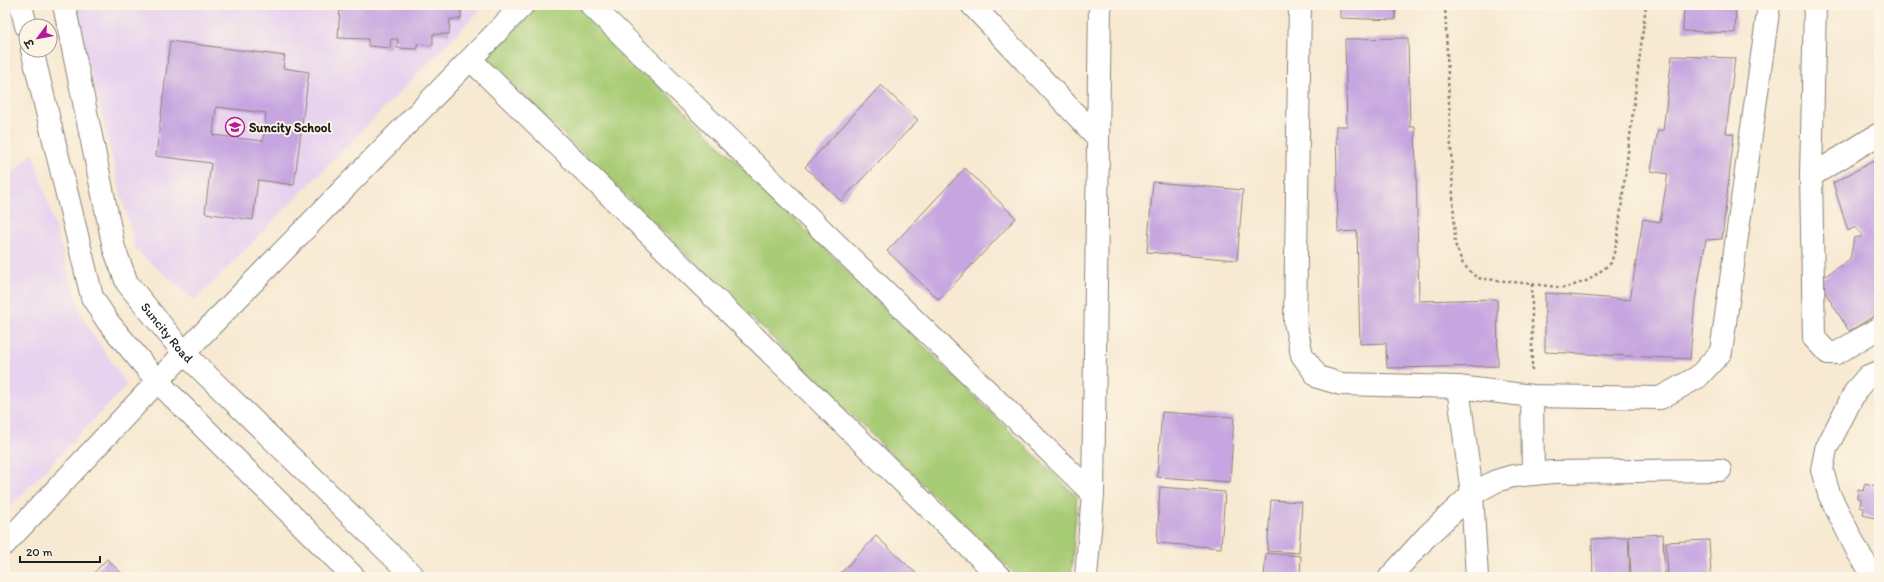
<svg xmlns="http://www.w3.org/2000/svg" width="1884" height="582" font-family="Itim,'Playpen Sans Deva',sans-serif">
<rect width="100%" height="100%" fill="#fcf5e5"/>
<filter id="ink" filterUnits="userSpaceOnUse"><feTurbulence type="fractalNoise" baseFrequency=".025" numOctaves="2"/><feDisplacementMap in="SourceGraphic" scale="8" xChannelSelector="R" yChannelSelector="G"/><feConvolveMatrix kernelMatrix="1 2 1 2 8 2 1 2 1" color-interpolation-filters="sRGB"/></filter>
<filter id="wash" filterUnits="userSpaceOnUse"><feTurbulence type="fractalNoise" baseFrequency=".012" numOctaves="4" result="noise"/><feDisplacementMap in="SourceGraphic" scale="16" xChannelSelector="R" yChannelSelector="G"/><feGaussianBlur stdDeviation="0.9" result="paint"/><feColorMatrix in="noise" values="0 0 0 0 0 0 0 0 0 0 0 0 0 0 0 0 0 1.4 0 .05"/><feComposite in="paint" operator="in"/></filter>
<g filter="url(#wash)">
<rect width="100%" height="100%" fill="#f7e9d2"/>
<path fill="#e7d2ef" d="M74 5H485L195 301 135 249Z
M33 152 82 318 127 385 5 512V180Z"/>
<path fill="#a8cc76" stroke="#627449" d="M539 5H577L1077 497 1071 577H1018L486 59Z"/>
<g id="blocks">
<path fill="#c6a5e0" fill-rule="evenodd" d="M309 5H461V19H450L449 34H433V45L417 44V49L397 48 398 39H391L390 48 368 46V39L338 38 340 8 309 7Z
M1340 5H1396L1395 20 1340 18Z
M1684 5H1736L1735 33 1683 31Z
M1408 38 1410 127H1415L1419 301 1497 299 1498 366 1387 368 1386 343 1360 344 1357 231 1338 232 1336 126H1347L1345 39Z
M170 41 285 56 283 68 309 72 294 185 258 180 253 220 205 213 211 163 156 156ZM216 107 266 113 263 141 213 135Z
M1672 56 1735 58 1726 133 1734 134 1722 239 1706 240 1695 300 1690 359 1545 352V293L1630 300 1643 219 1660 222 1668 174 1651 171 1658 130 1663 131Z
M881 85 918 120 841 201 805 167Z
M1879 158V313L1849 331 1818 281 1850 259 1854 238 1863 236 1855 227 1848 231 1833 183Z
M965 168 1016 218 939 300 887 251Z
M1153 182 1243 190 1237 260 1147 252Z
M1162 412 1234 417 1230 482 1157 477Z
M1878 473H1879V519L1863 515 1864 508 1860 507 1861 499 1857 498 1858 490 1863 491 1865 483 1876 486Z
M1160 487 1225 492 1221 548 1157 543Z
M1271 500 1302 502 1299 553 1267 551Z
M1663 534 1665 577H1631L1629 536Z
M876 536 920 577H837Z
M1628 537 1630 577H1593L1592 539Z
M1709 540 1711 577H1668L1666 542Z
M1266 553 1301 556 1300 577H1264Z
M107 559 125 577H90Z"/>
</g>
</g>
<g filter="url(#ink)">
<use href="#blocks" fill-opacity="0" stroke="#8a8277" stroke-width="1"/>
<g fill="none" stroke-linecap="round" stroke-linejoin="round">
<g stroke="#8a8277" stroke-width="24">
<g id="minor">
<path d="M21 5 26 26"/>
<path id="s1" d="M64 5 114 248 127 283 184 353 414 577"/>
<path d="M591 5 1093 494"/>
<path d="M972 5 1098 138"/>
<path d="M1300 5 1295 322 1302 355 1318 377 1341 384 1458 387 1532 396 1660 398 1698 377 1721 352 1769 5"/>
<path d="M32 50 92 297 108 322 158 382 354 577"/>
<path d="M471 60 1000 577"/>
<path d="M1879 134 1811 176 1814 338 1828 353H1837L1879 328"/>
<path d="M1811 176 1815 5"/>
<path d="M1458 387 1472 494 1477 577"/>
<path d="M1532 396 1533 474"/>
<path d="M5 544 184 353 523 5"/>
<path d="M1086 577 1093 494 1100 5"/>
<path d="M1390 577 1427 536 1472 494 1496 481 1513 476 1553 472 1720 470"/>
<path d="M1875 577 1859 554 1829 494 1822 470 1826 449 1856 390 1868 376 1879 372"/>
</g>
</g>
<path stroke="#8a8277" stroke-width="2.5" stroke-dasharray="3 3" stroke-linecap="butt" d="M1445 5 1455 244 1463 264 1477 278 1532 284V372
M1532 284 1565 288 1589 280 1611 263 1617 242 1646 5"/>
<use href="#minor" stroke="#fff" stroke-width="22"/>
</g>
</g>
<defs>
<g id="school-ring" transform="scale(1)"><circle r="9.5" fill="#fcf5e5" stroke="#b5179e" stroke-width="1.5"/><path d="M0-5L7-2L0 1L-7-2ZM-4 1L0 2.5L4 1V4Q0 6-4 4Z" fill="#b5179e"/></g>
</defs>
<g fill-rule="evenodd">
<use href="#school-ring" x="235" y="127"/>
</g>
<g text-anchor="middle" stroke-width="4" stroke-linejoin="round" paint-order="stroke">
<g font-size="13" font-weight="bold" fill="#1c1c1c" stroke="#fcf5e5" text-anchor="start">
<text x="249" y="132">Suncity School</text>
</g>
<g font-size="13" fill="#1c1c1c" stroke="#fcf5e5">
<text dy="5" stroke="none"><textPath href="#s1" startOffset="349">Suncity Road</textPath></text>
</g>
</g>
<rect width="1884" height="582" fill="none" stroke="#fcf5e5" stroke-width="20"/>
<g transform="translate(38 38) rotate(238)"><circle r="19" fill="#fcf5e5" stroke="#a29e95"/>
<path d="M0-3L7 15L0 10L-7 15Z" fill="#b5179e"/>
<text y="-6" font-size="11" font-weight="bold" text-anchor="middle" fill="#1c1c1c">उ</text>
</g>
<path d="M20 556v6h80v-6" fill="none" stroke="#1c1c1c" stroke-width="2"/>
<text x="26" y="556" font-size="12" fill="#1c1c1c" stroke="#fcf5e5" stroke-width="3" paint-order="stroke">20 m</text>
</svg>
